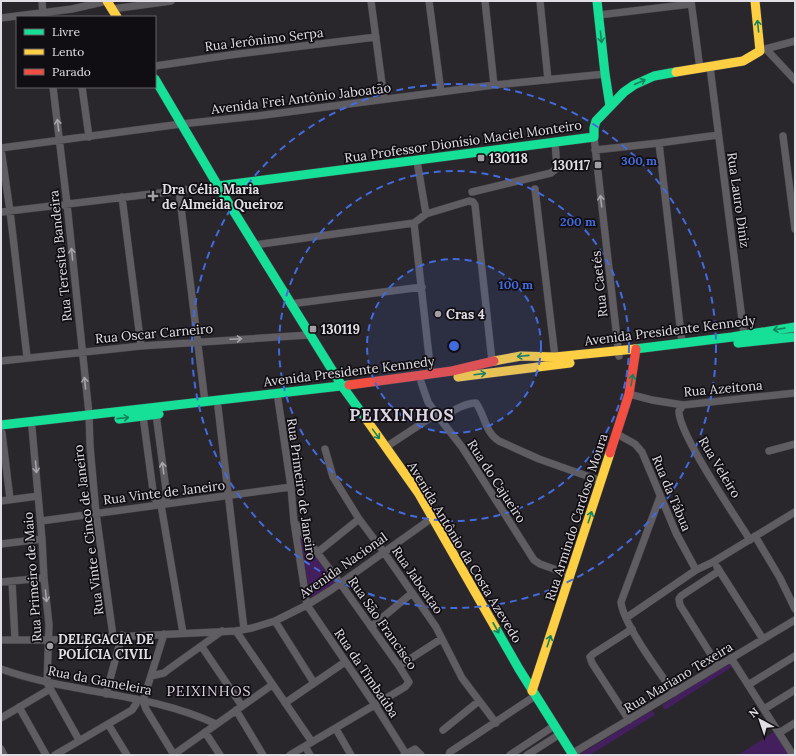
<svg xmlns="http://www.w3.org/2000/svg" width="796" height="756" font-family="Lora,serif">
<rect width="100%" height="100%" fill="#29262c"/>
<path fill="#441f5d" d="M298 530 336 582 311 598Z
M732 660 735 665 665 710 662 705Z
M652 710 655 715 590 755H579Z
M775 731 790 755H738Z"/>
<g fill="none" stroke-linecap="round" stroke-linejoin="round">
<g stroke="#434146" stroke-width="8">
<path id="street" d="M42 1 43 17
M371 1 384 99
M429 1 441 92
M485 1 494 85
M540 1 548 80
M691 1 700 69
M112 9 171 1
M599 15 691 4
M1 18 72 9 107 1
M766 49 795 80
M762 50 795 41
M155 66 230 55 376 37
M710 67 744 335
M53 87 67 204 89 414 90 446 96 513 113 636
M82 87 89 137
M783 136 795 229
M594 137 619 356
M659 143 682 343
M1 148 181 124 257 116 494 85 605 74
M1 149 10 211 27 357
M595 150 659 143 718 135
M417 161 426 214
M535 189 555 357
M179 191 205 402
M472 192 551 173 557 168 555 142
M122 197 141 346
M1 212 218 186
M414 223 431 374
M254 245 414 223 426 214 469 201 473 202 475 205 492 361
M290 304 422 287
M1 361 141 346 309 335
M421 382 428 402 440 419 462 447 534 560 540 564 571 575
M629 394 652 400 683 405 795 393
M278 399 291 487 294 522 307 605 375 705 406 754
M683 405 679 411C678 433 736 517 750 540
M218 407 244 629
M156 414 167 497 161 505
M143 416 154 498 161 505 183 633
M440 419C450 412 464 403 476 403 485 415 485 433 499 441L539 459 601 481
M32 428 42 539 44 578 49 625 47 683 79 740
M2 433 10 499
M617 434 635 444 642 452 676 533 696 570
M386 447 436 414
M325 449 333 477 359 519 383 551 436 627 462 678 496 723
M769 451 795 444
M660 497 621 602C623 624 660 673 674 693
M1 501 38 496
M41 521 291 487
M755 536 780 578 795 609
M1 544 42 539
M318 552 359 519
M717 567 763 639
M12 581 15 640
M1 582 44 578
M626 618 696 570 713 562 795 512
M275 621 314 683
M371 627 412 593
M236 631 312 742
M164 634 143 701 146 709 174 755
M1 640H49L236 631 252 628 275 621 307 605 331 590 432 518
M202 647 242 706
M731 658 793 755
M399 666 441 639
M718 666 680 605 679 599 681 596 719 571
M1 669C71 694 148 692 216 724
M151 676 164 673 169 669 222 631
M748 685 795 656
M106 694 122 635
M285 703 345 662
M19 707 46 755
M764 709 795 690
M236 710 263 755
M1 718 50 689
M629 720 592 663 590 657 593 654 632 629
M108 724 127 755
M336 729 351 755
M443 730 479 701
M205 732 220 755
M779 733 795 723
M305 746 310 755
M1 749 4 755
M573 753 795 620
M55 755 132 710 136 704V699
M173 755 272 685
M290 755 405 687 409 682 399 666 340 583 295 523
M404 755 415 749 421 755
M449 755 450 752 535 696
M510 755 554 726
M527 755 560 734"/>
</g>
<g stroke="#434146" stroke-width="10">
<path id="fast" d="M597 1 605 74 610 106
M155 79 218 186 342 386 366 419
M218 186 594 137V128L596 121 624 92 634 85 654 76 676 72
M738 343 795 337
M635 349 732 337 795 327
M119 419 159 414
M1 425 349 385
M495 627 519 669 573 755"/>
</g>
<g stroke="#434146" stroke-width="10">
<path id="slow" d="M107 1 117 17
M676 72 743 61 760 51 755 1
M494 361 521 356 555 357 635 349
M458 377 570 363
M366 419 419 494 495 627
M532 691 610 453"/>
</g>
<g stroke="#434146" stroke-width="10">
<path id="jam" d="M349 385 452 371 494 361
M610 453 629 394 636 349"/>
</g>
<use href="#street" stroke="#5f5c62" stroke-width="7"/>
<use href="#fast" stroke="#16e098" stroke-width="9"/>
<use href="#slow" stroke="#ffcf43" stroke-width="9"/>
<use href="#jam" stroke="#f24e42" stroke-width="9"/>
</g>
<defs><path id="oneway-shaft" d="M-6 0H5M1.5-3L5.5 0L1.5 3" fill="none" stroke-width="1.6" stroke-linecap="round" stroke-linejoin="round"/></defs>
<g stroke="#14825c">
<use href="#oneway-shaft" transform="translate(758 26) rotate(-96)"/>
<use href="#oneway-shaft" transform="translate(601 37) rotate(84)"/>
<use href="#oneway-shaft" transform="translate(640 82) rotate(-24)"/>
<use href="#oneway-shaft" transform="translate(779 329) rotate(172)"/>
<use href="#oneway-shaft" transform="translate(523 356) rotate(174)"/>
<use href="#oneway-shaft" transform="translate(480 374) rotate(-7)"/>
<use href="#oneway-shaft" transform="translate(632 380) rotate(-80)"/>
<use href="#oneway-shaft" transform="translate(123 418) rotate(-6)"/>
<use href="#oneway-shaft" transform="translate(376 434) rotate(54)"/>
<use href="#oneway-shaft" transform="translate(590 517) rotate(-72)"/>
<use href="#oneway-shaft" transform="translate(496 628) rotate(61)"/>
<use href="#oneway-shaft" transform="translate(549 641) rotate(-72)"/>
</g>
<g stroke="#a6a4aa">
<use href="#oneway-shaft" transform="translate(58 125) rotate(-97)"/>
<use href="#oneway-shaft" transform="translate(601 201) rotate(-97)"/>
<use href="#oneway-shaft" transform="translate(72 254) rotate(-96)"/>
<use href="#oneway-shaft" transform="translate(236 339) rotate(-3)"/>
<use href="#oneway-shaft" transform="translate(85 383) rotate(-96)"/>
<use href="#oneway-shaft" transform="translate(36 467) rotate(85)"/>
<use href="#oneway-shaft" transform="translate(163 468) rotate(-98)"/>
<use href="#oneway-shaft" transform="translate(46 596) rotate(84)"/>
</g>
<circle cx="454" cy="346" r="87" fill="#446bdb" fill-opacity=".12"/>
<g fill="none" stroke="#446bdb" stroke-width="2" stroke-dasharray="7 5">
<circle cx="454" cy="346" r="87"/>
<circle cx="454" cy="346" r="175"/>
<circle cx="454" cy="346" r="262"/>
</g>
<g fill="#a19ea4" stroke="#110e13" stroke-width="1.5">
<rect x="477" y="154" width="8" height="8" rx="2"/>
<rect x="594" y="161" width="8" height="8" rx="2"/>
<path d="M151 190h4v4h4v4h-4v4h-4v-4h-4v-4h4z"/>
<circle cx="438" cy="314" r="4"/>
<rect x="309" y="325" width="8" height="8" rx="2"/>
<circle cx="50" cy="646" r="4"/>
</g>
<g text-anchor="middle" stroke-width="3.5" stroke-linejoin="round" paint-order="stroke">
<g font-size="13" fill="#e1dee5" stroke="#110e13">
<text transform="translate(264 39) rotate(-7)" y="5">Rua Jerônimo Serpa</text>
<text transform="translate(301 98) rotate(-7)" y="5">Avenida Frei Antônio Jaboatão</text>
<text transform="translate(463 141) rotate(-8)" y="5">Rua Professor Dionísio Maciel Monteiro</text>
<text transform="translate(739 200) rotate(82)" y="5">Rua Lauro Diniz</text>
<text transform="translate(60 256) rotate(-96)" y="5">Rua Teresita Bandeira</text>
<text transform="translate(599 284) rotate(-96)" y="5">Rua Caetés</text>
<text transform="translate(670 330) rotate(-7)" y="5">Avenida Presidente Kennedy</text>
<text transform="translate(154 333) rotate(-5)" y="5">Rua Oscar Carneiro</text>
<text transform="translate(349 371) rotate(-7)" y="5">Avenida Presidente Kennedy</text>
<text transform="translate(723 388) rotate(-5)" y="5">Rua Azeitona</text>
<text transform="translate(720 467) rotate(59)" y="5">Rua Veleiro</text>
<text transform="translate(497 481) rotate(57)" y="5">Rua do Cajueiro</text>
<text transform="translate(302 489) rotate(82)" y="5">Rua Primeiro de Janeiro</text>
<text transform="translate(164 492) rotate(-7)" y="5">Rua Vinte de Janeiro</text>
<text transform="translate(672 493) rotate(67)" y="5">Rua da Tábua</text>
<text transform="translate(576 517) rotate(-72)" y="5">Rua Armindo Cardoso Moura</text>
<text transform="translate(88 530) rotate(-97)" y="5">Rua Vinte e Cinco de Janeiro</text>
<text transform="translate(465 552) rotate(59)" y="5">Avenida Antônio da Costa Azevedo</text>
<text transform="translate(343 565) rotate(-35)" y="5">Avenida Nacional</text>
<text transform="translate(32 577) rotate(-94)" y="5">Rua Primeiro de Maio</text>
<text transform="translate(418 580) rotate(55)" y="5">Rua Jaboatao</text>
<text transform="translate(383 623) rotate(55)" y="5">Rua São Francisco</text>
<text transform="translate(367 673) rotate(56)" y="5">Rua da Timbaúba</text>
<text transform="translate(678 677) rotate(-31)" y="5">Rua Mariano Texeira</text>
<text transform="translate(100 680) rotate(11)" y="5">Rua da Gameleira</text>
</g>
<g font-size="13" font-weight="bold" fill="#e1dee5" stroke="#110e13" text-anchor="start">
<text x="489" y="163">130118</text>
<text x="590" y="170" text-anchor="end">130117</text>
<text x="162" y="194">Dra Célia Maria<tspan x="162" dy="15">de Almeida Queiroz</tspan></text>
<text x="446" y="319">Cras 4</text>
<text x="321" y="334">130119</text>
<text x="58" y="644">DELEGACIA DE<tspan x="58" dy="15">POLÍCIA CIVIL</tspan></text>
</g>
<g font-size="14" letter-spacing="1" fill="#ddd6e4" stroke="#110e13">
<text x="209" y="696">PEIXINHOS</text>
</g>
<g font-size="17" font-weight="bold" letter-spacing="1" fill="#ddd6e4" stroke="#110e13">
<text x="402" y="421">PEIXINHOS</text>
</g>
</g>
<circle cx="454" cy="346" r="6" fill="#446bdb" stroke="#110e13" stroke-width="2"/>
<g font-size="12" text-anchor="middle" font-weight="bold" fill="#446bdb" stroke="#110e13" stroke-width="3.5" stroke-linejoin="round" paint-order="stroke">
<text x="639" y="165">300 m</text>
<text x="578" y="226">200 m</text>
<text x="516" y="289">100 m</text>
</g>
<rect width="796" height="756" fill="none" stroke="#e1dee5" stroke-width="4"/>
<rect x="16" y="16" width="140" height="72" fill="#110e13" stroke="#646167"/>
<rect x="24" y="29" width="20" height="6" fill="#16e098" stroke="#646167"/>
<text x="52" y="36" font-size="12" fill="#e1dee5">Livre</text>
<rect x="24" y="49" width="20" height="6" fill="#ffcf43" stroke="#646167"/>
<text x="52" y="56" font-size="12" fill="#e1dee5">Lento</text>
<rect x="24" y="69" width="20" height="6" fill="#f24e42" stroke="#646167"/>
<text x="52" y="76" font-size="12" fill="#e1dee5">Parado</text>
<g transform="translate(760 720) rotate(320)" stroke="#110e13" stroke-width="3" paint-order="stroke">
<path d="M0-3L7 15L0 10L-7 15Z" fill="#e1dee5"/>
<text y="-6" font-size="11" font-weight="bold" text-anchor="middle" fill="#e1dee5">N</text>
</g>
</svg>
